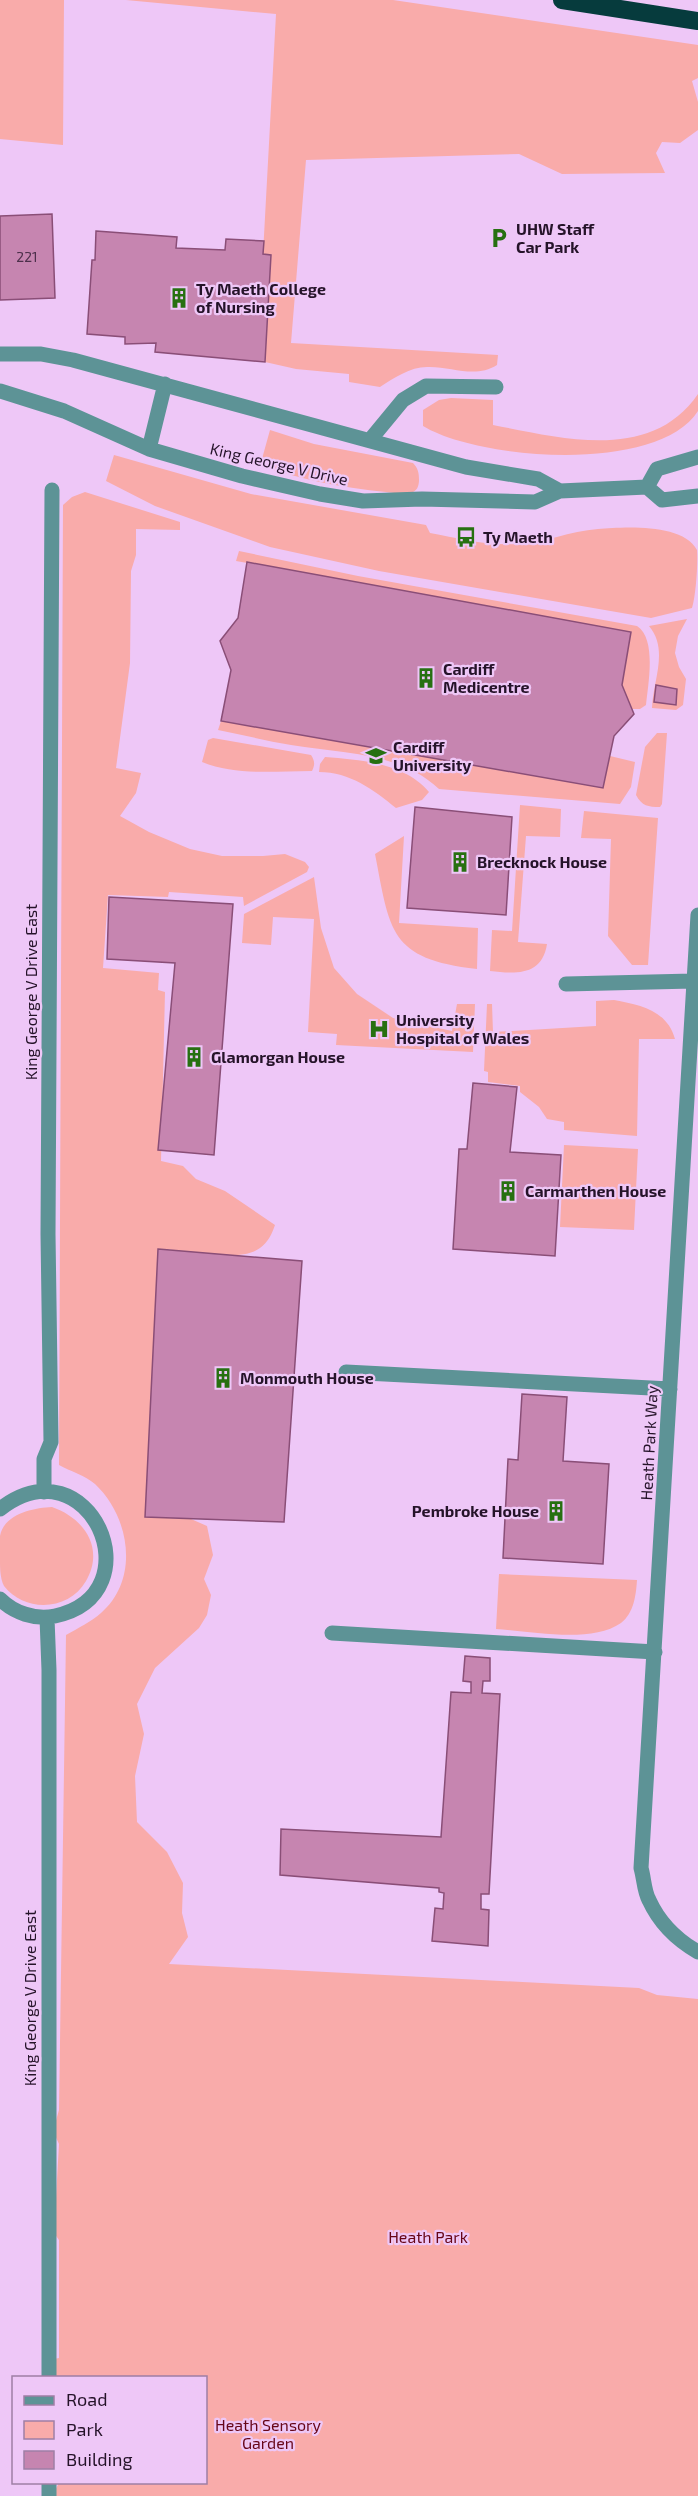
<svg xmlns="http://www.w3.org/2000/svg" width="698" height="2496" font-family="'Exo 2',sans-serif">
<rect width="100%" height="100%" fill="#eec7f7"/>
<path fill="#f9abaa" d="M0 0H64L63 145 0 139Z
M126 0H393L698 45V78L692 81 698 102V130L680 143 662 142 656 153 665 173 562 174 519 154 306 160 291 343 498 355 497 365C475 379 451 366 427 367 410 367 394 378 380 387L349 382V374L296 369 265 362 271 255 263 254 276 14Z
M698 394V411C658 474 479 460 423 426V410L439 400 451 398 493 400V425C561 438 651 463 698 394Z
M270 430 314 444 413 463C418 468 419 473 419 480 419 484 418 490 413 492 406 495 394 493 386 492 342 488 302 479 260 466Z
M114 455 251 494 426 525 430 533C458 538 487 546 516 544 544 543 570 531 598 529 624 527 683 523 697 550 698 563 696 595 692 608L651 618 379 571 270 547 155 506 106 481Z
M85 492 180 522V530L136 529V555L131 571 130 663 116 768 141 773 136 793 120 816 149 832 190 849 222 856H263L285 854 305 862 309 867 307 872 244 906 243 897 169 892 168 897 108 895 103 968 159 973 158 990 165 992 161 1161 183 1166 196 1179 225 1191 275 1225C272 1234 268 1242 260 1248 239 1264 184 1249 158 1249L146 1517 191 1519 207 1526 213 1555 204 1579 211 1595 207 1615 199 1628 155 1668 137 1704 144 1734 135 1776 137 1822 167 1852 183 1883 182 1913 188 1937 169 1964 639 1988 657 1995 698 1999V2496H52L59 2483 206 2482V2378H42L54 2359 59 2358V2240L54 2233 59 2144 53 2131 59 2110 66 1635C78 1628 91 1622 101 1613 140 1579 130 1517 95 1484 86 1476 70 1471 59 1465L63 505 72 497Z
M239 551 358 576 637 626C657 639 648 684 646 705L640 709H632L622 685 631 632 236 561Z
M687 619 678 636 675 653 679 667 686 679 683 705 676 710 652 708C653 680 669 650 649 626Z
M221 721 603 788 610 756 635 762 631 787 620 804 439 789C398 751 343 754 291 745 267 741 243 735 218 730Z
M657 733H667L662 804 660 807C648 807 642 806 636 795L645 747Z
M213 738 311 755C315 761 315 765 312 771 274 771 237 776 202 762L208 740Z
M325 757C361 760 405 763 429 792L422 800 396 808C374 790 350 772 319 772L320 764Z
M520 805 561 809 560 837 526 836 518 942 547 944C542 976 516 974 490 971L492 930 512 931Z
M584 811 658 818 648 965H632L608 936 611 839 581 838Z
M404 836 399 923 478 928 477 969C389 959 390 931 375 854Z
M314 877 321 928 334 968 357 994 393 1018 452 1031 457 1004H475L473 1052 336 1045 337 1034 308 1032 314 919 273 917 271 945 242 943 244 914Z
M614 1000C640 1005 667 1010 675 1039H639L637 1136 564 1130V1122L547 1119 539 1107 520 1092V1086L488 1082V1072L484 1071 487 1004H492L493 1032 596 1026V1001Z
M564 1145 638 1149 634 1230 560 1227Z
M52 1507C84 1518 105 1548 86 1581 69 1611 25 1613 4 1586 0 1578 0 1568 0 1559 0 1552 0 1544 0 1536 4 1514 33 1508 52 1507Z
M499 1574 637 1580C636 1595 634 1613 621 1623 591 1644 531 1631 496 1629Z"/>
<path fill="#c685b0" stroke="#8a4e77" stroke-width="1.5" d="M52 214 55 298 0 300V216Z
M96 231 177 237 176 248 225 250 226 239 264 241 263 254 271 255 265 362 155 352 156 343 125 344V337L87 334 92 260H95Z
M247 562 631 632 622 685 634 714 614 736 603 788 221 721 231 670 220 641 238 618Z
M656 685 677 689 676 705 654 702Z
M415 807 512 817 506 915 407 908Z
M109 897 233 904 214 1155 158 1150 175 963 107 959Z
M473 1083 517 1087 510 1152 561 1155 555 1256 453 1249 459 1149H467Z
M158 1249 302 1261 284 1522 145 1517Z
M522 1394 567 1397 563 1461 609 1464 603 1564 503 1558 508 1459 518 1460Z
M465 1656 490 1658V1681H483L482 1693 500 1694 489 1894H481V1909L489 1910 488 1946 432 1941 435 1908 443 1909 444 1893 439 1892V1888L280 1875 281 1829 441 1837 451 1692 471 1693V1682L463 1681Z"/>
<g fill="none" stroke-linecap="round" stroke-linejoin="round">
<path stroke="#5d9396" stroke-width="15" d="M0 354H41L73 360 466 467 538 479 560 491
M0 391 64 411 149 449 242 476 320 494 363 501 422 499 535 502 560 491 647 487 662 500 698 496
M370 440 403 400 426 386 496 387
M149 449 165 384
M647 487 657 469 698 457
M698 915 641 1868C644 1878 644 1891 649 1900 659 1922 677 1940 698 1952
M566 984 693 981
M346 1372 670 1389
M44 1492V1459L51 1442 48 1234 52 490
M0 1509C89 1440 157 1594 55 1616 35 1620 14 1613 0 1599
M47 1618 49 1670V2378
M332 1633 655 1652
M49 2496V2482"/>
<path stroke="#063b3d" stroke-width="18" d="M562 0 698 21"/>
</g>
<defs>
<g id="parking-bare" transform="scale(1.62)"><path d="M-3.5-5.5H1a3.5 3.5 0 0 1 0 7H-1V5.5H-3.5ZM-1-3.4V-.6H.8a1.4 1.4 0 0 0 0-2.8Z" fill="#277011" stroke="#eec7f7" stroke-width="2.5" paint-order="stroke"/></g>
<g id="building-bare" transform="scale(1.62)"><path d="M-4-6H4V6H1V3H-1V6H-4ZM-2.5-4.3h1.7v1.8h-1.7ZM.8-4.3h1.7v1.8H.8ZM-2.5-1h1.7V.8h-1.7ZM.8-1h1.7V.8H.8Z" fill="#277011" stroke="#eec7f7" stroke-width="2.5" paint-order="stroke"/></g>
<g id="bus-bare" transform="scale(1.62)"><path d="M-5-6H5V4H4V6H2V4H-2V6H-4V4H-5ZM-3.5-4V0h7V-4ZM-3.5 1.2v1.5H-2V1.2ZM2 1.2v1.5H3.5V1.2Z" fill="#277011" stroke="#eec7f7" stroke-width="2.5" paint-order="stroke"/></g>
<g id="university-bare" transform="scale(1.62)"><path d="M0-5L7-2L0 1L-7-2ZM-4 1L0 2.5L4 1V4Q0 6-4 4Z" fill="#277011" stroke="#eec7f7" stroke-width="2.5" paint-order="stroke"/></g>
<g id="hospital-bare" transform="scale(1.62)"><path d="M-5-5h3v3.5h4V-5h3V5h-3V1.5h-4V5h-3Z" fill="#277011" stroke="#eec7f7" stroke-width="2.5" paint-order="stroke"/></g>
</defs>
<g fill-rule="evenodd">
<use href="#parking-bare" x="499" y="238"/>
<use href="#building-bare" x="179" y="298"/>
<use href="#bus-bare" x="466" y="537"/>
<use href="#building-bare" x="426" y="678"/>
<use href="#university-bare" x="376" y="756"/>
<use href="#building-bare" x="460" y="862"/>
<use href="#hospital-bare" x="379" y="1029"/>
<use href="#building-bare" x="194" y="1057"/>
<use href="#building-bare" x="508" y="1191"/>
<use href="#building-bare" x="223" y="1378"/>
<use href="#building-bare" x="556" y="1511"/>
</g>
<g text-anchor="middle" stroke-width="4.5" stroke-linejoin="round" paint-order="stroke">
<g font-size="14" fill="#4d304b">
<text x="27" y="262">221</text>
</g>
<g font-size="16" font-weight="bold" fill="#251329" stroke="#eec7f7" text-anchor="start">
<text x="516" y="235">UHW Staff<tspan x="516" dy="18">Car Park</tspan></text>
<text x="196" y="295">Ty Maeth College<tspan x="196" dy="18">of Nursing</tspan></text>
<text x="483" y="543">Ty Maeth</text>
<text x="443" y="675">Cardiff<tspan x="443" dy="18">Medicentre</tspan></text>
<text x="393" y="753">Cardiff<tspan x="393" dy="18">University</tspan></text>
<text x="477" y="868">Brecknock House</text>
<text x="396" y="1026">University<tspan x="396" dy="18">Hospital of Wales</tspan></text>
<text x="211" y="1063">Glamorgan House</text>
<text x="525" y="1197">Carmarthen House</text>
<text x="240" y="1384">Monmouth House</text>
<text x="539" y="1517" text-anchor="end">Pembroke House</text>
</g>
<g font-size="16" fill="#251329" stroke="#eec7f7">
<text transform="translate(279 464) rotate(13)" y="6">King George V Drive</text>
<text transform="translate(31 992) rotate(-90)" y="6">King George V Drive East</text>
<text transform="translate(649 1443) rotate(-87)" y="6">Heath Park Way</text>
<text transform="translate(30 1998) rotate(-90)" y="6">King George V Drive East</text>
</g>
<g font-size="16" fill="#670618" stroke="#eec7f7">
<text x="428" y="2243">Heath Park</text>
<text x="268" y="2431">Heath Sensory<tspan x="268" dy="18">Garden</tspan></text>
</g>
</g>
<rect x="12" y="2376" width="195" height="108" fill="#eec7f7" stroke="#9e7fa5" stroke-width="1.5"/>
<rect x="24" y="2396" width="30" height="9" fill="#5d9396" stroke="#9e7fa5" stroke-width="1.5"/>
<text x="66" y="2406" font-size="18" fill="#251329">Road</text>
<rect x="24" y="2421" width="30" height="18" fill="#f9abaa" stroke="#9e7fa5" stroke-width="1.5"/>
<text x="66" y="2436" font-size="18" fill="#251329">Park</text>
<rect x="24" y="2451" width="30" height="18" fill="#c685b0" stroke="#9e7fa5" stroke-width="1.5"/>
<text x="66" y="2466" font-size="18" fill="#251329">Building</text>
</svg>
